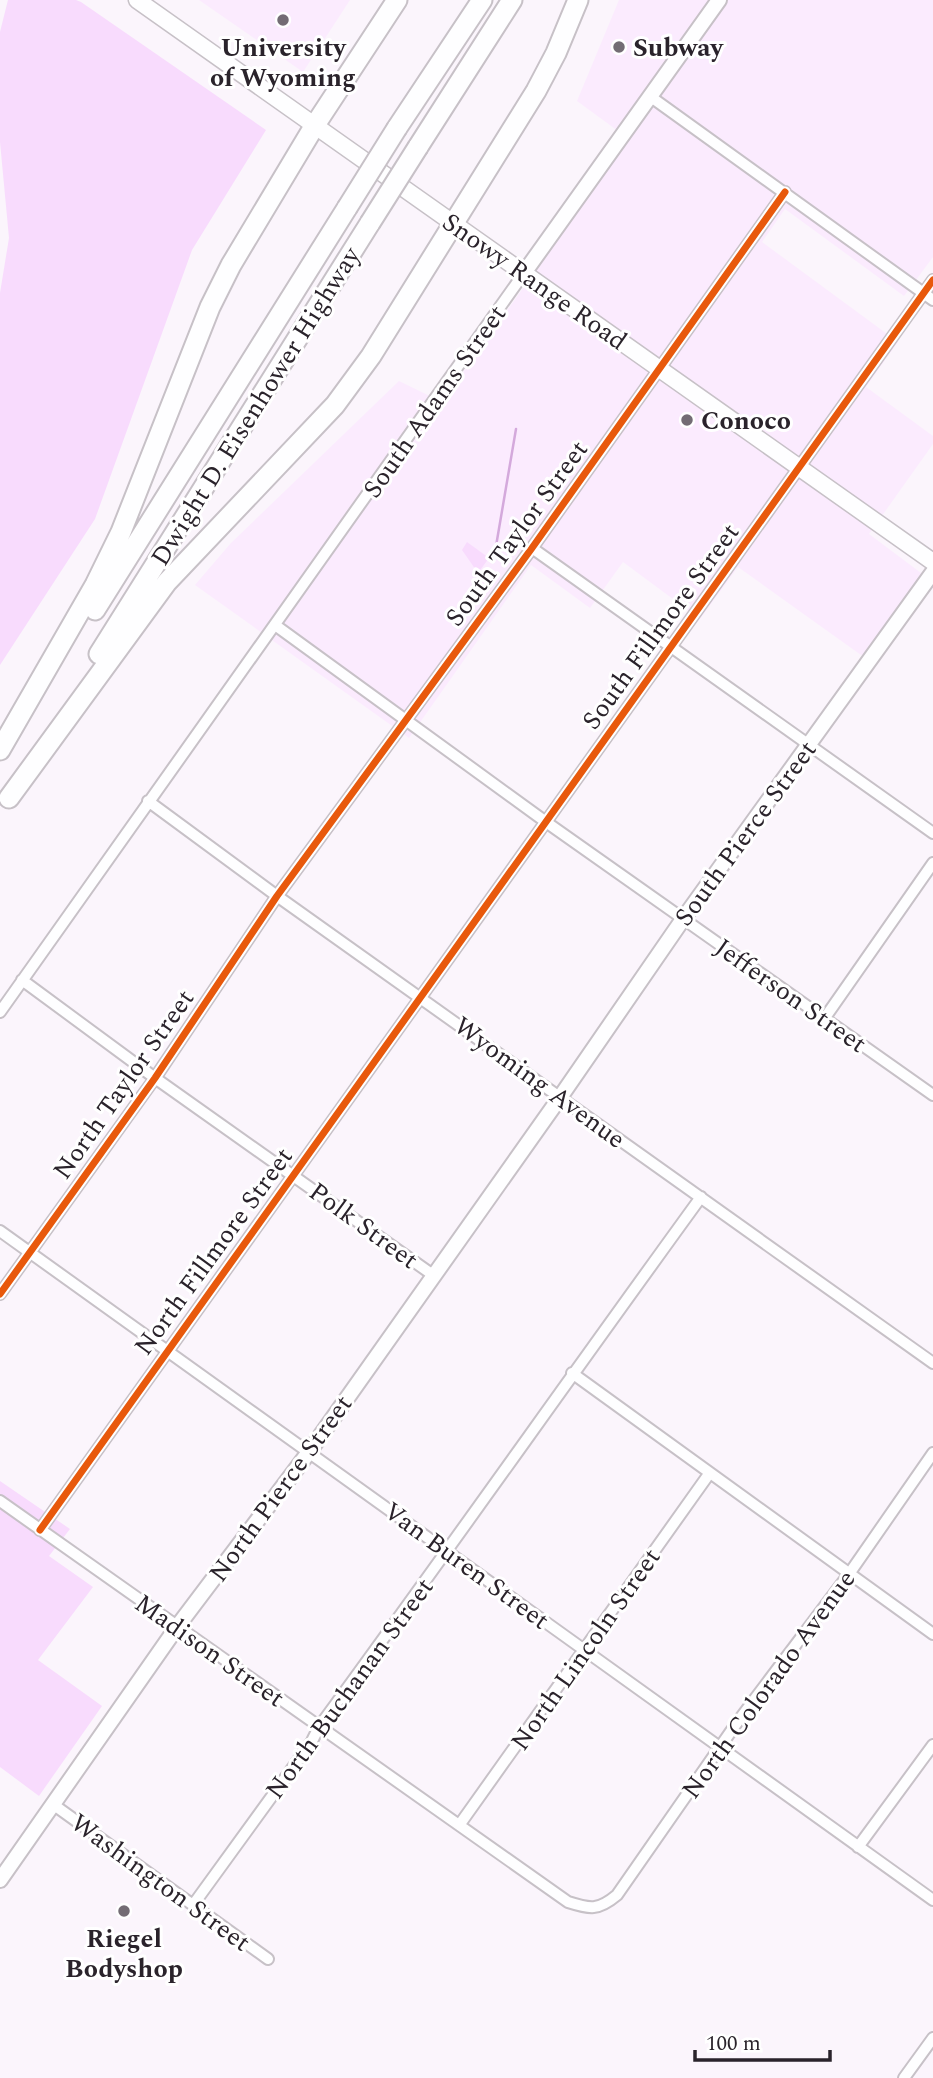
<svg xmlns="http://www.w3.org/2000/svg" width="933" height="2078" font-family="Spectral,serif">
<rect width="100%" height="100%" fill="#fbf5fc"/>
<path fill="#fbebfe" d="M199 0H350L303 72Z
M619 0H933V257L904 296 785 209 762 242 898 342 866 387 933 436V444L869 534 933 582V586L875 665 738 567 700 619 623 562 590 608 531 565 409 738 195 585 231 543 399 381 442 402 629 139 577 101Z"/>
<path fill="#f8dbfd" d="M8 0H76L81 2 266 130 192 250 95 519 0 665V293L9 238 0 142V32Z
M467 542 489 558 478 573 462 550Z
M0 1481 70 1529 49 1556 93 1587 38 1660 102 1706 39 1796 0 1767Z"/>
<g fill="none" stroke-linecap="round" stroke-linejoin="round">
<path stroke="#d4a9dc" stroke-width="2.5" d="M495 552 516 429"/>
<g stroke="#c7c1c7" stroke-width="14">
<path id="street" d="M651 97 933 300
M532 548 933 833
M275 625 546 822 933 1095
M148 801 277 896 933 1363
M22 980 155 1078 433 1275
M0 1012 524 273
M824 1019 933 863
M0 1231 933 1900
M0 1294 155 1078 277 896 532 548 785 192
M572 1373 933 1634
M0 1501 568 1902C590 1909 598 1911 617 1895L736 1724 849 1574 933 1453
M40 1530 933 280
M54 1805 268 1959
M460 1824 709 1474
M858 1847 933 1745
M193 1905 312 1741 319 1727C448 1551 573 1373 701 1197
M904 2078 933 2038"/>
</g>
<g stroke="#c7c1c7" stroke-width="18">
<path id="secondary" d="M524 273 719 0
M0 1880 177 1627 309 1452 561 1096 683 919 933 572"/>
</g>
<g stroke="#c7c1c7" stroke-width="19">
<path id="primary" d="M137 0 933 562"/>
</g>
<g stroke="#c7c1c7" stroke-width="23">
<path id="highway" d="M397 128 482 0
M418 147 512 0
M95 610 347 208
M99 654 370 223
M0 750 95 585 121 532 210 307 231 265 315 125 397 0
M9 798 167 582 335 405 371 356 536 91 556 53 578 0"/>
</g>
<use href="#street" stroke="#fefeff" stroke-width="10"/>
<use href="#secondary" stroke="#fefeff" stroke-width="14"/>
<use href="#primary" stroke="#fefeff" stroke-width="16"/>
<use href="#highway" stroke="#fefeff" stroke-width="19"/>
<g stroke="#c7c1c7" stroke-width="23" stroke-linecap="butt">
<path id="highway-bridge" d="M347 208 397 128
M370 223 418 147"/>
</g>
<use href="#highway-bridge" stroke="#fefeff" stroke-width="19"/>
<g stroke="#fff" stroke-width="11">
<path id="cycleway" d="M0 1294 155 1078 277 896 532 548 785 192
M40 1530 933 280"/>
</g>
<use href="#cycleway" stroke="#e8590c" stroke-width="7"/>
</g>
<g fill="#736c74" stroke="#fff" stroke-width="2.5">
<circle cx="283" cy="20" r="7"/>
<circle cx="619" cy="47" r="7"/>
<circle cx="687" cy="420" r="7"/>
<circle cx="124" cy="1911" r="7"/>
</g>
<g text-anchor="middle" stroke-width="6" stroke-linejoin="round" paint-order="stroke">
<g font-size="26" font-weight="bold" fill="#2a232b" stroke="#fff">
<text x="283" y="56">University<tspan x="283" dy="30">of Wyoming</tspan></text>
<text x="633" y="56" text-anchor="start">Subway</text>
<text x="701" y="429" text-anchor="start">Conoco</text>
<text x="124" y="1947">Riegel<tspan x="124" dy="30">Bodyshop</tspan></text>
</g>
<g font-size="26" fill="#2a232b" stroke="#fff">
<text transform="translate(535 281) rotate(35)" y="9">Snowy Range Road</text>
<text transform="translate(434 401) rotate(-55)" y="9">South Adams Street</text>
<text transform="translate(255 406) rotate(-58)" y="9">Dwight D. Eisenhower Highway</text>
<text transform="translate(516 533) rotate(-54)" y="9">South Taylor Street</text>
<text transform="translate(660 626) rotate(-54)" y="9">South Fillmore Street</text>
<text transform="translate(745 833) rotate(-54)" y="9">South Pierce Street</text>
<text transform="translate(791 995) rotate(35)" y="9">Jefferson Street</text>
<text transform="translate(540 1082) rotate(36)" y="9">Wyoming Avenue</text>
<text transform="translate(123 1084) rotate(-55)" y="9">North Taylor Street</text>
<text transform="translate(364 1225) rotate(36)" y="9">Polk Street</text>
<text transform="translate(213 1251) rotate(-54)" y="9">North Fillmore Street</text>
<text transform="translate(280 1488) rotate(-54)" y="9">North Pierce Street</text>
<text transform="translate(467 1565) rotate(36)" y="9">Van Buren Street</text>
<text transform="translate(585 1649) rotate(-55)" y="9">North Lincoln Street</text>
<text transform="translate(210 1650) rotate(35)" y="9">Madison Street</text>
<text transform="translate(768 1684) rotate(-54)" y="9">North Colorado Avenue</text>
<text transform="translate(349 1688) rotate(-54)" y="9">North Buchanan Street</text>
<text transform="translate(161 1882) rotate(36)" y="9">Washington Street</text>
</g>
</g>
<path d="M695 2050v10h135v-10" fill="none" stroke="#2a232b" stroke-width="3.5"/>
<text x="706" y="2050" font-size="21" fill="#2a232b" stroke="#ffffff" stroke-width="5" paint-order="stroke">100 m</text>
</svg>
